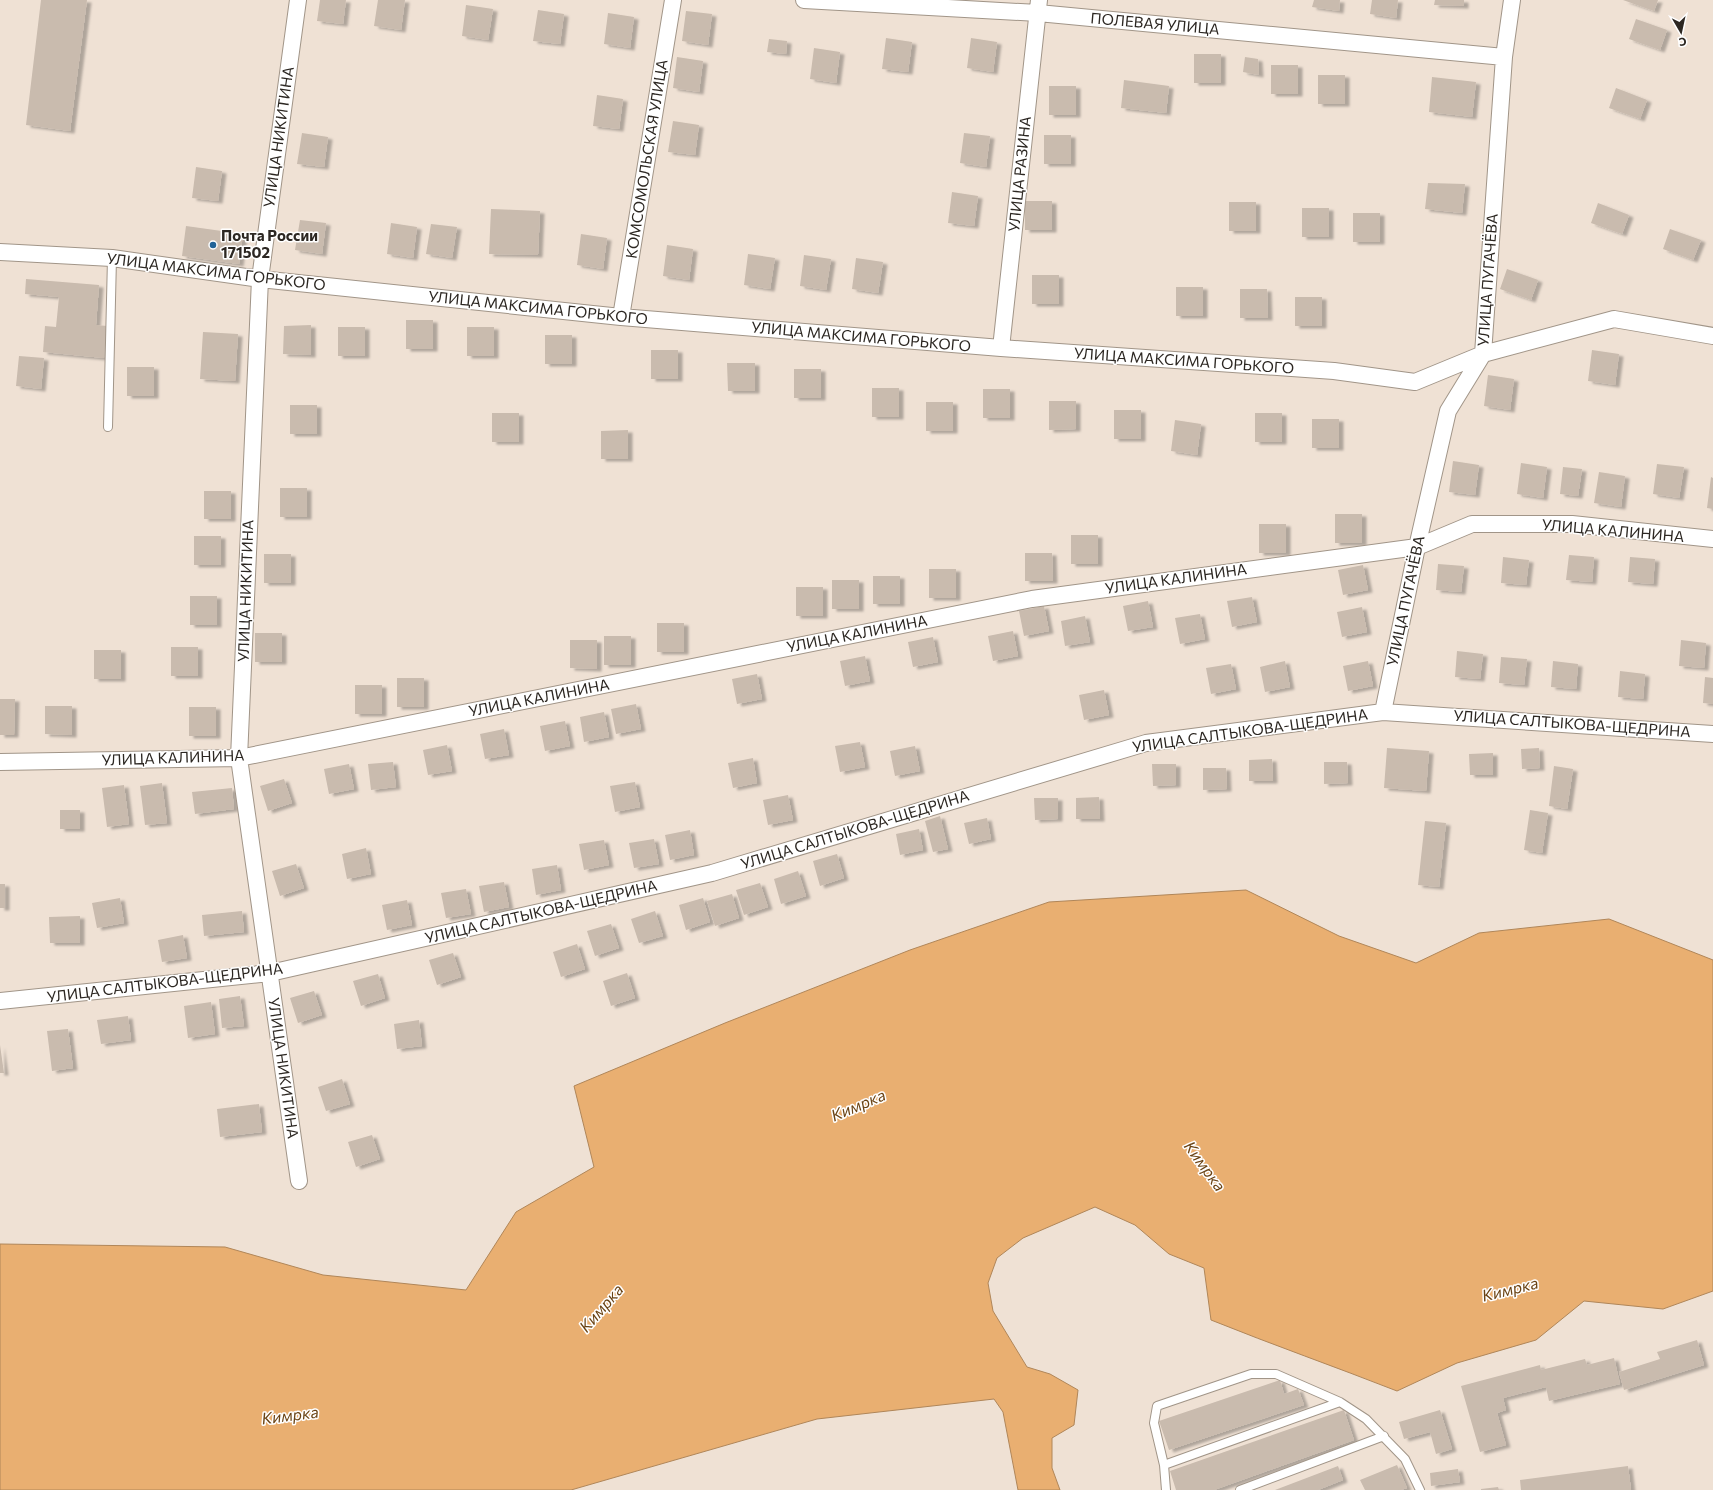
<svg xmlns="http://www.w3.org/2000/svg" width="1713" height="1490" font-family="Commissioner,sans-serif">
<defs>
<filter id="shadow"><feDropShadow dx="4.5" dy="2.5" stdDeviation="1" flood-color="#0004"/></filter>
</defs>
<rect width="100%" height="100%" fill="#efe1d4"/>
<path fill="#e9af71" stroke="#b08659" d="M1246 890 1339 936 1416 963 1479 933 1609 919 1713 960V1291L1663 1309 1584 1301 1536 1340 1457 1363 1397 1391C1336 1367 1273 1345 1211 1320L1204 1268 1169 1254 1135 1225 1095 1207 1023 1238 997 1258 988 1283 993 1311 1027 1367 1050 1374 1078 1390 1074 1425 1052 1438V1468L1060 1490H1018L1003 1412 994 1399 817 1419 571 1490H0V1244L225 1247 323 1275 466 1290 516 1212 594 1167 574 1086 725 1023 910 950 1049 902Z"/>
<path fill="#c9bbae" filter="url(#shadow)" d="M41 0H87L70 131 26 125Z
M320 0H346L343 24 317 21Z
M378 0H405L401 30 374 26Z
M1314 0H1340L1339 11 1312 7Z
M1372 0H1398L1396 18 1370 14Z
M1435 0H1464V6L1434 5Z
M1623 0H1658L1654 11Z
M466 5 493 9 488 40 462 36Z
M538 10 564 14 560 44 533 41Z
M686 11 712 14 708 45 682 41Z
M608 13 634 17 630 48 604 44Z
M1636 19 1667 30 1660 50 1629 39Z
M886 38 912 42 908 72 882 69Z
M971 38 997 42 993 72 967 68Z
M769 39 787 41 786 54 767 52Z
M814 48 840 52 836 83 810 79Z
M1194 54H1221V83H1194Z
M677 57 703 61 699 92 673 88Z
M1245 57 1258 59 1259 75 1243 72Z
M1271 65H1298V94H1271Z
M1318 75H1345V104H1318Z
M1432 77 1476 82 1472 117 1429 112Z
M1124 80 1169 86 1166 113 1121 108Z
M1049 86H1076V115H1049Z
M1616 88 1647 100 1640 119 1609 108Z
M597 95 623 99 619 129 593 126Z
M673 121 699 125 695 155 668 152Z
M302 133 328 137 324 167 297 164Z
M964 133 990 136 986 167 960 163Z
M1044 135H1071V164H1044Z
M196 167 222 171 218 201 192 198Z
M1428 183 1465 184 1462 213 1425 209Z
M952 192 978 196 974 226 948 223Z
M1025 201H1052V230H1025Z
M1229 202H1256V231H1229Z
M1598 203 1629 215 1622 234 1591 223Z
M1302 208H1329V237H1302Z
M491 209 540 211 538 255 489 254Z
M1353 213H1380V242H1353Z
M300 220 326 223 322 254 295 250Z
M391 223 417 227 413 258 387 254Z
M431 224 457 227 452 258 426 254Z
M186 226 243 234 239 264 182 256Z
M1670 229 1701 240 1693 260 1663 249Z
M581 234 607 238 603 269 577 265Z
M667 245 693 249 689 280 663 276Z
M748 254 775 258 770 289 744 285Z
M804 255 831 259 826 290 800 286Z
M856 258 883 262 878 293 852 289Z
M1507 269 1538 280 1531 300 1500 289Z
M1032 275H1059V304H1032Z
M26 279 99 285 96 325 107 326 104 358 43 352 45 326 56 327 59 297 25 294Z
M1176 287H1203V316H1176Z
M1240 289H1267L1268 318H1240Z
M1295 297H1322V326H1295Z
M406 320H433V349H406Z
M311 325V355L283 354 284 326Z
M338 327H365V356H338Z
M467 327H494V356H467Z
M203 332 238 334 235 381 200 379Z
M545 335H572V364H545Z
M651 350H678V379H651Z
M1592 350 1619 354 1615 385 1588 381Z
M19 356 44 358 41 389 16 386Z
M727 363H755V391H728Z
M127 367H154V396H127Z
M794 369H821V398H794Z
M1488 375 1514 379 1510 410 1484 406Z
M872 388H899V417H872Z
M983 389H1010V418H983Z
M1049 401H1076V429L1049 430Z
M926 402H953V431H926Z
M290 405H317V434H290Z
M1114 410H1141V439H1114Z
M492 413H519V442H492Z
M1255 413H1282V442H1255Z
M1312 419H1339V448H1312Z
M1175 420 1201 424 1197 455 1171 451Z
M628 430V459H601V431Z
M1453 461 1479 465 1475 495 1449 492Z
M1521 463 1547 467 1543 498 1517 494Z
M1657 464 1684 467 1679 498 1653 494Z
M1563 467 1582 469 1578 496 1560 494Z
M1599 472 1625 476 1621 507 1594 503Z
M1711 477 1713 478V509L1707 508Z
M280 488H307V517H280Z
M204 491H231V519H204Z
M1335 514H1362V543H1335Z
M1259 524H1286V553H1259Z
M1071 535H1098V564H1071Z
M194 536H221V565H194Z
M1025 553H1052L1053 581H1025Z
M264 554H291V583H264Z
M1569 555 1594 557 1592 582 1566 580Z
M1503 557 1529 560 1526 585 1501 583Z
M1630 557 1655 559 1653 584 1628 582Z
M1438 564 1464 566 1461 592 1436 590Z
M1363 565 1368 590 1343 595 1338 570Z
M929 569H956V598H929Z
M873 576H900V604H873Z
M832 580H859V609H832Z
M796 587H823V616H796Z
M190 596H217V625H190Z
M1252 597 1257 622 1232 627 1227 601Z
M1148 601 1153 627 1128 631 1123 606Z
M1044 606 1049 631 1024 636 1019 611Z
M1362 607 1367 632 1342 637 1337 612Z
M1200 614 1205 639 1180 644 1175 618Z
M1085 616 1090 642 1065 646 1061 621Z
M657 623H684V652H657Z
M1013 631 1018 656 993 661 988 636Z
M255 633H282V662H255Z
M604 636H631V665H604Z
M933 637 938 662 913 667 908 642Z
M570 640H597V669L570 668Z
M1681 640 1706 643 1704 668 1679 666Z
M171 647H198V676H171Z
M94 650H121V679H94Z
M1457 651 1483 654 1480 679 1455 677Z
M865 656 870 681 845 686 840 661Z
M1501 657 1527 659 1524 685 1499 683Z
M1285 661 1290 687 1265 692 1260 667Z
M1368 661 1373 686 1348 691 1343 666Z
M1553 661 1578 664 1576 689 1551 687Z
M1231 664 1236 689 1211 694 1206 668Z
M1620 671 1645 674 1643 699 1618 697Z
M757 674 762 699 737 704 732 679Z
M1705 677 1713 678V704L1703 703Z
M397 678H424V707H397Z
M355 685H382V714H355Z
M1104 690 1109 715 1084 720 1079 695Z
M0 699H15L14 735H0Z
M636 704 641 729 616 734 611 709Z
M45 706H72V735L45 734Z
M189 707H216V736H189Z
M604 712 609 737 584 742 580 717Z
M565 721 570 746 545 751 540 726Z
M504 729 509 755 485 759 480 734Z
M860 742 865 767 840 772 835 746Z
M447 745 452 771 428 775 423 750Z
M915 746 920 771 895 776 890 751Z
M1387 748 1429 751 1426 791 1384 788Z
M1539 748 1540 768 1522 769 1521 749Z
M1493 753V775H1470L1469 754Z
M753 758 757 783 733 788 728 763Z
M1272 759 1273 781H1249V760Z
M393 762 396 787 371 790 368 764Z
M1324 762H1347L1348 783 1324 784Z
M349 764 354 789 329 794 324 769Z
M1152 764H1176V785L1153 786Z
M1554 766 1573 769 1567 809 1549 806Z
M1203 768H1226L1227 789 1203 790Z
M284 779 292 803 268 811 260 786Z
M635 782 640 807 615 812 610 786Z
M162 783 167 823 145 825 140 786Z
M124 785 129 824 107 827 102 788Z
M232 788 234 809 195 814 192 792Z
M788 795 793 820 768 825 763 800Z
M1099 797 1100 819H1076V798Z
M1034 798H1058V819L1035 820Z
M60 810H80V829H60Z
M1530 810 1548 813 1542 853 1524 850Z
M940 816 948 849 933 852 925 821Z
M987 818 991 839 969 844 964 823Z
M1425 821 1446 823 1439 887 1418 885Z
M919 829 923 850 900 855 896 834Z
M690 830 694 855 670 860 665 835Z
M654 839 659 864 634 868 629 843Z
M604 840 609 865 584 870 579 844Z
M366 848 371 874 347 879 342 854Z
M837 854 844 878 820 886 813 861Z
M296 864 304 888 280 896 272 871Z
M557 865 561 890 536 895 532 869Z
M798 871 806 896 781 904 774 879Z
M504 882 509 907 484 912 479 886Z
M760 883 768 907 744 915 736 890Z
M0 884H5V908H0Z
M466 889 471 914 446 918 441 893Z
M732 894 739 918 715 926 707 901Z
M120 898 124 923 97 928 92 903Z
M703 898 710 922 686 930 679 905Z
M407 900 412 925 387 930 382 905Z
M242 911 244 932 204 936 202 915Z
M655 911 663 936 639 943 631 919Z
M80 916V943H50L49 917Z
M611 924 619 948 595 956 587 931Z
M183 935 187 958 162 962 158 940Z
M577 944 585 969 561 977 553 952Z
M453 953 461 977 437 985 429 960Z
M627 973 635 998 611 1006 603 981Z
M378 974 385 998 361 1006 353 981Z
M314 991 322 1015 298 1023 290 998Z
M240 996 244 1026 222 1028 219 999Z
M211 1002 215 1034 188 1038 184 1006Z
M128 1016 131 1040 101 1044 97 1020Z
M419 1020 422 1046 397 1049 394 1024Z
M68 1029 73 1068 52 1071 47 1031Z
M0 1045 4 1073H0Z
M342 1079 350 1104 326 1111 318 1087Z
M259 1104 262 1132 220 1137 217 1109Z
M372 1135 380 1159 356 1167 348 1142Z
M1697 1340 1704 1365 1624 1390 1619 1372 1660 1359 1657 1352Z
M1614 1358 1620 1384 1549 1401 1546 1387 1503 1398 1506 1410 1497 1413 1506 1445 1480 1452 1461 1386 1540 1365 1541 1370 1585 1359 1587 1365Z
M1280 1380 1284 1394 1298 1389 1304 1405 1169 1450 1159 1421Z
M1344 1410 1354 1440 1214 1490H1176L1170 1471Z
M1440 1410 1452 1449 1436 1454 1430 1432 1404 1439 1399 1422Z
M1397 1465 1407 1488 1401 1490H1365L1360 1480Z
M1338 1466 1343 1480 1318 1490H1275Z
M1628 1466 1631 1490H1521L1520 1480Z
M1458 1469 1460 1482 1431 1486 1430 1473Z
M1498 1487 1499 1490H1481V1489Z"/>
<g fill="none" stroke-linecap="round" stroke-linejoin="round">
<g stroke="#a19588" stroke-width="10">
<path id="service" d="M108 427 112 258
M1164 1465 1340 1402
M1166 1490 1164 1465 1154 1423 1157 1406 1251 1374H1276L1340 1402 1366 1419 1405 1459 1420 1490
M1240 1490 1384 1436"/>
</g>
<g stroke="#a19588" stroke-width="18">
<path id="minor" d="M298 0 260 279 239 758 299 1181
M804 0 1038 13 1504 57
M0 252 112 258 260 279 621 317 1001 348 1334 371 1415 382 1483 354 1614 319 1713 336
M621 317 673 0
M1001 348 1039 0
M1383 712 1417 547 1448 411 1483 354 1504 57 1512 0
M0 762 239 758 1032 599 1417 547 1472 524H1572L1713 539
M0 1001 270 973 712 873 1146 743 1383 712 1713 734"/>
</g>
<use href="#service" stroke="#fff" stroke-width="8"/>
<use href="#minor" stroke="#fff" stroke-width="16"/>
</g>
<circle fill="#206297" stroke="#fff" stroke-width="1.5" cx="213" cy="245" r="4"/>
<g text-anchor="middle" stroke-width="3" stroke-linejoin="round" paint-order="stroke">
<g font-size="15" fill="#2c2722" stroke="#fff">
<text transform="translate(1155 24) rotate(5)" y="5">ПОЛЕВАЯ УЛИЦА</text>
<text transform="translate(279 137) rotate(-82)" y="5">УЛИЦА НИКИТИНА</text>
<text transform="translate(647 159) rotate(-81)" y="5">КОМСОМОЛЬСКАЯ УЛИЦА</text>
<text transform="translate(1020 174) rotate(-84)" y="5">УЛИЦА РАЗИНА</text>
<text transform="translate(216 272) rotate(7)" y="5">УЛИЦА МАКСИМА ГОРЬКОГО</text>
<text transform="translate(1488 280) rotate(-86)" y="5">УЛИЦА ПУГАЧЁВА</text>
<text transform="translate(538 308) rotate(6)" y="5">УЛИЦА МАКСИМА ГОРЬКОГО</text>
<text transform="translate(861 337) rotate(5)" y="5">УЛИЦА МАКСИМА ГОРЬКОГО</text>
<text transform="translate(1184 361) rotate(4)" y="5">УЛИЦА МАКСИМА ГОРЬКОГО</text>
<text transform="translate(1613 531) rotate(5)" y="5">УЛИЦА КАЛИНИНА</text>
<text transform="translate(1176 579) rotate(-8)" y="5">УЛИЦА КАЛИНИНА</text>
<text transform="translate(246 591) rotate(-88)" y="5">УЛИЦА НИКИТИНА</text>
<text transform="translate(1406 601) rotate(-78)" y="5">УЛИЦА ПУГАЧЁВА</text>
<text transform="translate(857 634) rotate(-11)" y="5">УЛИЦА КАЛИНИНА</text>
<text transform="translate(539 698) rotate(-11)" y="5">УЛИЦА КАЛИНИНА</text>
<text transform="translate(1572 724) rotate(4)" y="5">УЛИЦА САЛТЫКОВА-ЩЕДРИНА</text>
<text transform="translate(1250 731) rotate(-8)" y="5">УЛИЦА САЛТЫКОВА-ЩЕДРИНА</text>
<text transform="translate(173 758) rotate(-2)" y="5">УЛИЦА КАЛИНИНА</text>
<text transform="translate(855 830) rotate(-17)" y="5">УЛИЦА САЛТЫКОВА-ЩЕДРИНА</text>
<text transform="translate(541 912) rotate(-13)" y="5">УЛИЦА САЛТЫКОВА-ЩЕДРИНА</text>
<text transform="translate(165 983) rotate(-7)" y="5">УЛИЦА САЛТЫКОВА-ЩЕДРИНА</text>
<text transform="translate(283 1068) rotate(82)" y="5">УЛИЦА НИКИТИНА</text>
</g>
<g font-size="15" font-weight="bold" fill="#2c2722" stroke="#fff" text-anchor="start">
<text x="221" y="241">Почта России<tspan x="221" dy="17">171502</tspan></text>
</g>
<g font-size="16" font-style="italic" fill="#6a4314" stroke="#fff">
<text transform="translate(858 1105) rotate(-23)" y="6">Кимрка</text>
<text transform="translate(1205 1166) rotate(54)" y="6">Кимрка</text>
<text transform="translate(1510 1289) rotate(-14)" y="6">Кимрка</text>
<text transform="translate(601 1308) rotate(-49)" y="6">Кимрка</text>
<text transform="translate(290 1415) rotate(-7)" y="6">Кимрка</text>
</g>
</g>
<g transform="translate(1681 32) rotate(171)" stroke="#ffffff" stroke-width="3" paint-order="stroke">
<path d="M0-3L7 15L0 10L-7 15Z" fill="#2c2722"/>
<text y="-6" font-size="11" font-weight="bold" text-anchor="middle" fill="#2c2722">С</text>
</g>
</svg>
